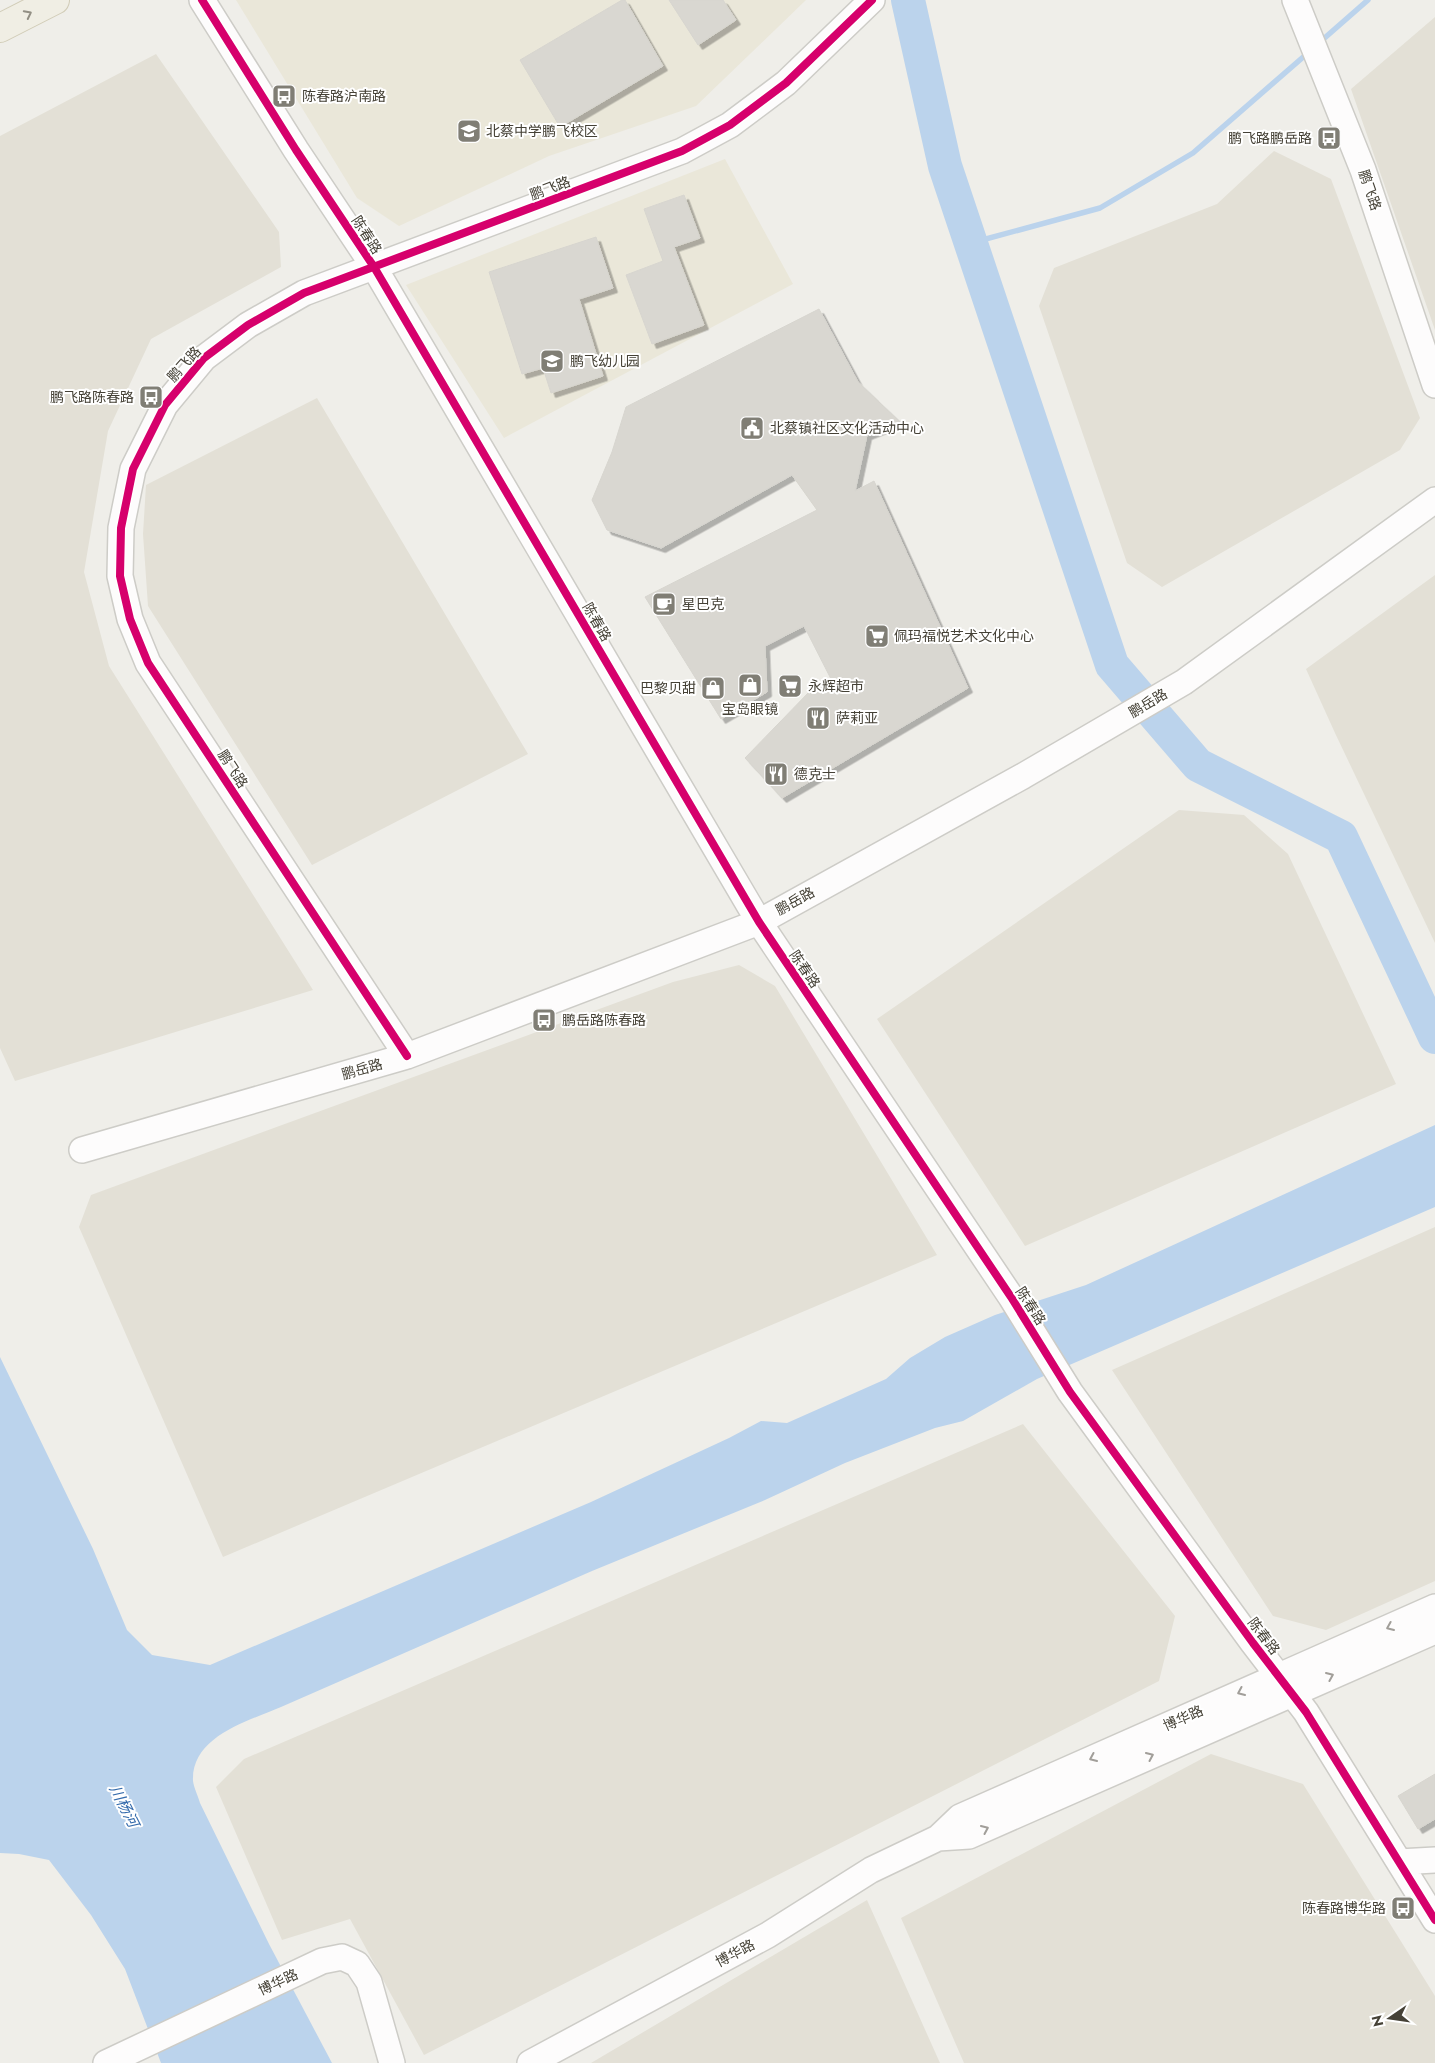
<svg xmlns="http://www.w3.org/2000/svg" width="1435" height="2063" font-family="Jost,'Noto Sans SC',sans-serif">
<defs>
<filter id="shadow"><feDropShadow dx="4.5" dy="4.5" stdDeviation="0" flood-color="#0004"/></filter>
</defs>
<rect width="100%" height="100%" fill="#efeee9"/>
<path fill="#e3e0d6" d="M1435 17V330L1351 89Z
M156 54 279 232 281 267 151 339 108 431 84 572 109 666 313 990 15 1081 0 1048V136Z
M1274 151 1331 179 1420 418 1400 450 1162 587 1127 563 1039 306 1054 268 1217 204Z
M317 398 528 754 312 865 148 606 143 534 146 485Z
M1435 575V943L1335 733 1306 669Z
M1179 810 1244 815 1288 854 1396 1084 1025 1246 877 1019Z
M739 965 775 986 937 1255 223 1557 79 1227 91 1195 673 982Z
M1435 1227V1581L1326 1630 1273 1616 1112 1370Z
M1023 1424 1175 1616 1159 1681 424 2055 350 1919 282 1940 216 1787 244 1759Z
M1211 1754 1303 1784 1435 1996V2063H964L901 1918Z
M867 1900 940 2063H591Z"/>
<path fill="#eae7d9" d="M236 0H806L696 106 549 156 399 226 357 198Z
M725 159 793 284 504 438 406 285Z"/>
<path fill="#bbd3ec" d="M1435 1125V1207L1037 1379 963 1421 935 1428 845 1463 765 1500 592 1571 281 1707C249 1721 191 1736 193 1781 194 1788 198 1796 200 1803L269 1944 332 2063H161L125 1969 91 1915 49 1860 19 1854 0 1853V1357L93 1549 127 1630 152 1655 210 1665 591 1502 729 1438 761 1421 787 1423 886 1379 910 1358 945 1337 995 1315 1086 1285Z"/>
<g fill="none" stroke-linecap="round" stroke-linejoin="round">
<path stroke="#bbd3ec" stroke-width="5.5" d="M1320 42 1368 0
M971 243 1100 208 1193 153 1309 52"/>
<path stroke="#bbd3ec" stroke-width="34" d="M908 0 945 166 1112 665 1198 765 1341 837 1435 1037"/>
</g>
<path fill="#d9d7d1" stroke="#d7d5cf" filter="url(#shadow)" d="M622 0H625L663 66 560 127 520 60Z
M669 0H723L736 20 698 45Z
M684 195 700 238 674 247 704 325 652 344 626 275 663 261 644 209Z
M596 237 613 288 579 299 603 376 551 393 543 368 522 374 489 272Z
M819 309 858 382 900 422 867 435 855 491 874 481 968 688 782 798 745 758 810 691 831 679 804 626 765 646 767 692 721 719 645 597 817 510 792 475 661 548 607 530 592 500 612 452 626 407Z
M1435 1774V1819L1418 1829 1398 1796Z"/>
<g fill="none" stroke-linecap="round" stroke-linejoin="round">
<g stroke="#cdccc7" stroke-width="28">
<path id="minor" d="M202 0 296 150 374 267 759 922 1011 1297 1070 1392 1253 1643 1306 1712 1435 1920
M1295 0 1363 170 1435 385
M407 1056 148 663 130 619 120 576 121 528 133 469 165 405 204 358 248 325 304 293 682 151 730 125 786 83 872 0
M82 1150 407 1056 759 922 1023 776 1184 682 1435 500
M938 1838 969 1836 1435 1631
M1399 1862 1435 1860
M106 2063 322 1961 342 1957 357 1964 369 1982 392 2063
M530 2063 768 1935 871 1870 938 1838 960 1817 1435 1607"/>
</g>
<g stroke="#d1ccb7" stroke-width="30">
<path id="major" d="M0 28 55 0"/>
</g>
<use href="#minor" stroke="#fdfcfc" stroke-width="25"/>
<use href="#major" stroke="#f0eee4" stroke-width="28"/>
<g stroke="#fff" stroke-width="11">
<path id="cycleway" d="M202 0 296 150 374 267 759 922 1011 1297 1070 1392 1253 1643 1306 1712 1435 1920
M407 1056 148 663 130 619 120 576 121 528 133 469 165 405 204 358 248 325 304 293 682 151 730 125 786 83 872 0"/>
</g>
<use href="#cycleway" stroke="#d6006c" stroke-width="8"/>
</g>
<defs><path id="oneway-chevron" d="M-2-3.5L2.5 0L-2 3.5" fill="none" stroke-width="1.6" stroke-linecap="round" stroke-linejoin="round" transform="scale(1.25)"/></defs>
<use stroke="#928f84" href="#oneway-chevron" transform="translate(28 14) rotate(-27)"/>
<g stroke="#a19e99">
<use href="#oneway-chevron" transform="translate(1390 1627) rotate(157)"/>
<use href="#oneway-chevron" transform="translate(1330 1676) rotate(-23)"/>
<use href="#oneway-chevron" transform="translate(1241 1692) rotate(156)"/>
<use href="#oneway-chevron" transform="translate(1150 1756) rotate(-24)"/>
<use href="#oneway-chevron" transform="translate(1093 1758) rotate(156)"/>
<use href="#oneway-chevron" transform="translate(985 1829) rotate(-24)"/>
</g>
<defs>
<g id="bus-square" transform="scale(1.25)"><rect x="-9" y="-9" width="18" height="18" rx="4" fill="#807e75" stroke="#fff"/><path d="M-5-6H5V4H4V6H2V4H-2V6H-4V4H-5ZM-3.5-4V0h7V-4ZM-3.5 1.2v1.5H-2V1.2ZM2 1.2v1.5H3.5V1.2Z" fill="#fff"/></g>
<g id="school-square" transform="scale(1.25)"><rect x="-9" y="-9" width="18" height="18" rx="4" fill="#807e75" stroke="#fff"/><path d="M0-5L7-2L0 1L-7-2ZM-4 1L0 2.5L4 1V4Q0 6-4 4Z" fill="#fff"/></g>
<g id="civic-square" transform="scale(1.25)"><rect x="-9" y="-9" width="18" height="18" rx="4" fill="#807e75" stroke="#fff"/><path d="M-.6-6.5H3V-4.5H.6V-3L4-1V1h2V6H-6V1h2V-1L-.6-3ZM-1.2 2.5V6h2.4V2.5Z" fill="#fff"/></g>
<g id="cafe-square" transform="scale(1.25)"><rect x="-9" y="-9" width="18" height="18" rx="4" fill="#807e75" stroke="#fff"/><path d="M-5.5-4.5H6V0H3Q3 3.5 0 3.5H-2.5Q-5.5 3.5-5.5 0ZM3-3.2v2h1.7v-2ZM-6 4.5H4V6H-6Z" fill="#fff"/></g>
<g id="supermarket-square" transform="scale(1.25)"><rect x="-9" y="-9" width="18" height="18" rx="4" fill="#807e75" stroke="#fff"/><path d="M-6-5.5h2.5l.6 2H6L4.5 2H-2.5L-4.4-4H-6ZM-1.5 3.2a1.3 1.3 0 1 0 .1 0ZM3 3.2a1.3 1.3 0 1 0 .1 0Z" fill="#fff"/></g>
<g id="shop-square" transform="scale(1.25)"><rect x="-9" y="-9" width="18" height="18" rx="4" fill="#807e75" stroke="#fff"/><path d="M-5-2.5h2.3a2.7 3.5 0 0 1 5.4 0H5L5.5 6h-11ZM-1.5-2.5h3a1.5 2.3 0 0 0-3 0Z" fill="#fff"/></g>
<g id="restaurant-square" transform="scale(1.25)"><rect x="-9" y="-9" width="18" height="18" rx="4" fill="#807e75" stroke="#fff"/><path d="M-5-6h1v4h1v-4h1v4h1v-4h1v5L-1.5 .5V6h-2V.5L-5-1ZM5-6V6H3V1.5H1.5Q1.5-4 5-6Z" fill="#fff"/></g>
</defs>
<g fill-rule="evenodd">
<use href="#bus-square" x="284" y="96"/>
<use href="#school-square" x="469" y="131"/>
<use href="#bus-square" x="1329" y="138"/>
<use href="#school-square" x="552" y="361"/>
<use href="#bus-square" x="151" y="397"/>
<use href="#civic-square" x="752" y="428"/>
<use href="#cafe-square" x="664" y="604"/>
<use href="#supermarket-square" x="877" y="636"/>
<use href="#shop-square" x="750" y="685"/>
<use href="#supermarket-square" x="790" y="686"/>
<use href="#shop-square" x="713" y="688"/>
<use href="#restaurant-square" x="818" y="718"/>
<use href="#restaurant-square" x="776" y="774"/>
<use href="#bus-square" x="544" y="1020"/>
<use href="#bus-square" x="1403" y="1908"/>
</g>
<g text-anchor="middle" stroke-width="4" stroke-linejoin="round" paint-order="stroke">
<g font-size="14" fill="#454136" stroke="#fff" text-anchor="start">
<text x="302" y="101">陈春路沪南路</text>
<text x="486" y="136">北蔡中学鹏飞校区</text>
<text x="1312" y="143" text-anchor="end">鹏飞路鹏岳路</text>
<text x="570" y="366">鹏飞幼儿园</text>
<text x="134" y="402" text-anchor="end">鹏飞路陈春路</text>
<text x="770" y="433">北蔡镇社区文化活动中心</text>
<text x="682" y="609">星巴克</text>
<text x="894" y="641">佩玛福悦艺术文化中心</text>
<text x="808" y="691">永辉超市</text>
<text x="696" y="693" text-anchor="end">巴黎贝甜</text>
<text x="750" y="714" text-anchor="middle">宝岛眼镜</text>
<text x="836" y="723">萨莉亚</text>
<text x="794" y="779">德克士</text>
<text x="562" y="1025">鹏岳路陈春路</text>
<text x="1386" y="1913" text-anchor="end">陈春路博华路</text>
</g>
<g font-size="14" fill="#454136" stroke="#fff">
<text transform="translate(550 188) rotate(-20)" y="5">鹏飞路</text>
<text transform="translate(1370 190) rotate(71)" y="5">鹏飞路</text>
<text transform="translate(367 235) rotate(57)" y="5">陈春路</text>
<text transform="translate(184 364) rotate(-48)" y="5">鹏飞路</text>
<text transform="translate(597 622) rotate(60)" y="5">陈春路</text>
<text transform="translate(1148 703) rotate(-31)" y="5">鹏岳路</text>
<text transform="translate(233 769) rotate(57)" y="5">鹏飞路</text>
<text transform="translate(795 901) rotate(-29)" y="5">鹏岳路</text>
<text transform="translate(805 969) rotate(56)" y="5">陈春路</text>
<text transform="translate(362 1069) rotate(-16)" y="5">鹏岳路</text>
<text transform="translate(1031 1306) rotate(57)" y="5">陈春路</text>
<text transform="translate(1264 1636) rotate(53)" y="5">陈春路</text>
<text transform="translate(1183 1718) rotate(-24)" y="5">博华路</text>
<text transform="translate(735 1953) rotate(-28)" y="5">博华路</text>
<text transform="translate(278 1982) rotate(-25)" y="5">博华路</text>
</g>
<g font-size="15" font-style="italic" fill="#346bac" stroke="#fff">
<text transform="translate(124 1806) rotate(63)" y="5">川杨河</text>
</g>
</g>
<g transform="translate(1390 2018) rotate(257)" stroke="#ffffff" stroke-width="4" paint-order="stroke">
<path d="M0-4L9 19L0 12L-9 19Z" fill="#454136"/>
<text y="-8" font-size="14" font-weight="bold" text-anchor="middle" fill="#454136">N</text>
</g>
</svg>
